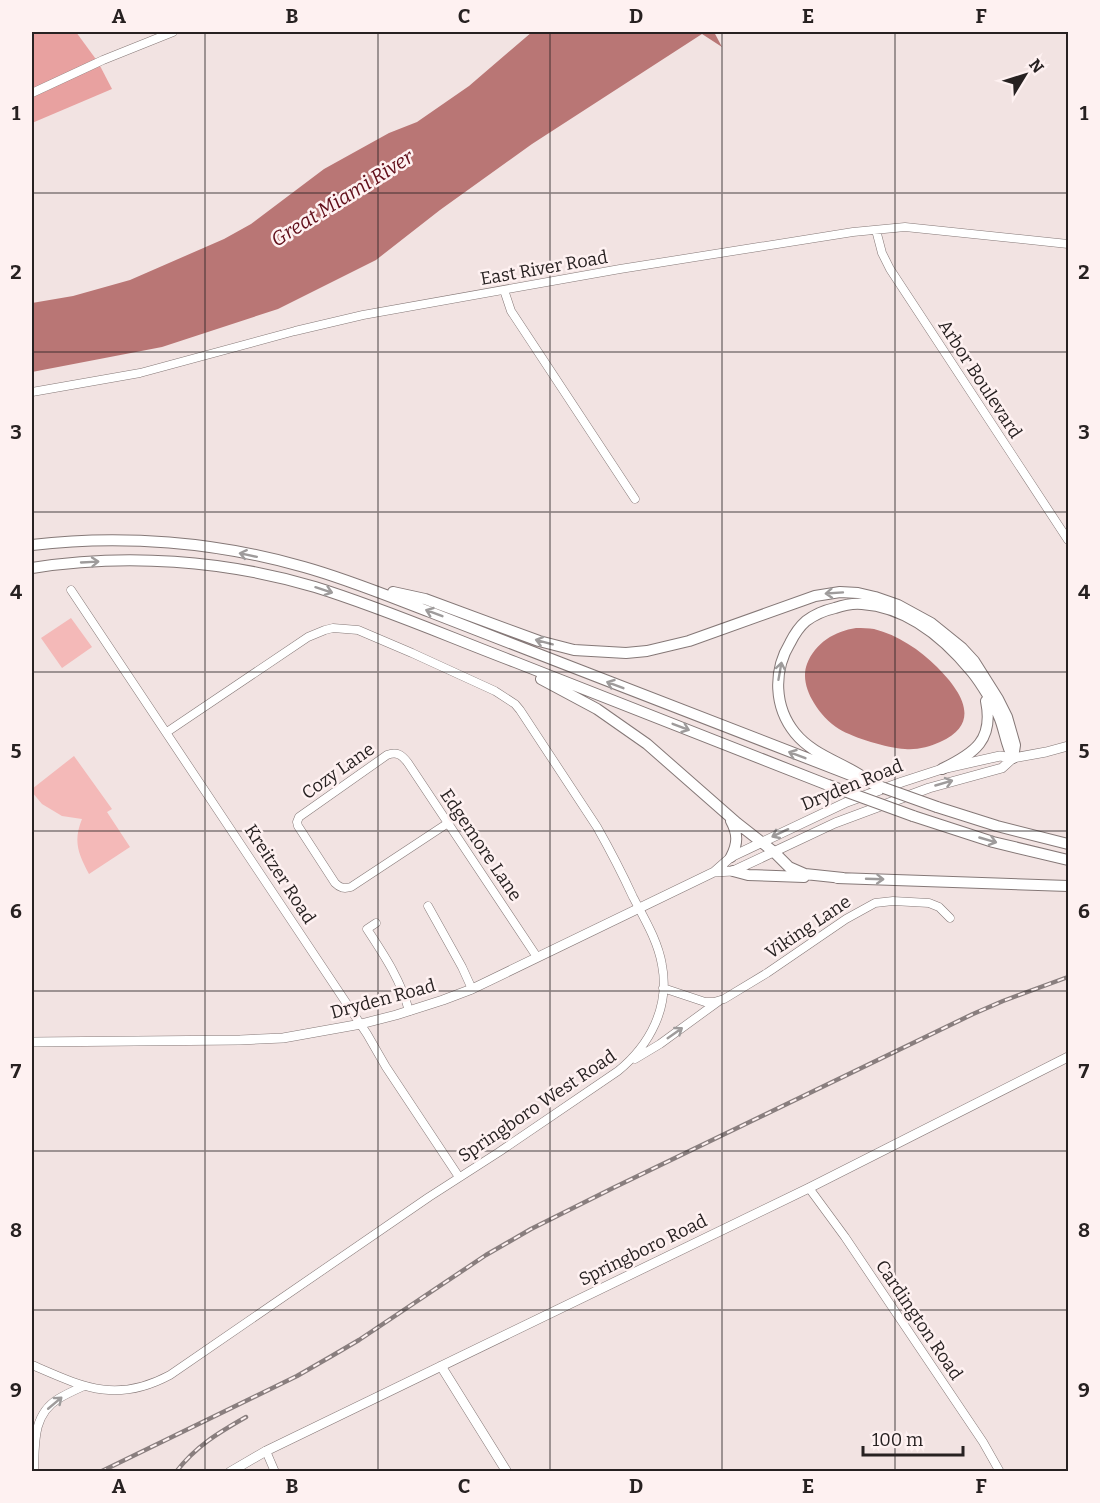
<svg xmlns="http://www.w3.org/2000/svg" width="1100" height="1503" font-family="Bitter,serif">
<rect width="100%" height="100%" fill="#f2e3e2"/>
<path fill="#f4b9b8" d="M71 618 92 647 62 668 41 638Z
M74 756 112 809 107 812 130 847 89 874C78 853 73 841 82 819L62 816 42 804 32 792V789Z"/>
<path fill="#e8a1a0" d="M32 32H76L98 62 112 89 32 123Z"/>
<path fill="#b97675" d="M532 32H714L722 47 702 34 532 144 440 210 376 260 278 309 162 347 32 372V303L73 296 130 280 224 239 251 224 324 169 389 133 417 122 469 86Z
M856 628C862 628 869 628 874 629 898 635 920 650 937 667 961 691 983 723 940 742 929 747 917 750 905 749 887 748 854 738 839 729 829 723 820 713 814 703 807 692 802 677 807 664 815 643 835 631 856 628Z"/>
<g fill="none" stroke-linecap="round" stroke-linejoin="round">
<g stroke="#857877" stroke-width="9">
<path id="minor" d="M32 93 103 60 173 32
M876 230 882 253 890 269 1068 540
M504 290 511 311 635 499
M32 392 140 373 295 331 363 315 620 269 853 232 905 227 1068 244
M71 590 367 1034 386 1067 459 1177
M448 823 351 887C344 889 340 888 335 883L298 826 297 822 299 817 387 755C397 751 402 755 408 763L537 957
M428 906 462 967 472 989
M376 923 367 929C384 955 401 980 409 1011
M663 988 705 1002H714L724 999 767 973 846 919 875 903 893 901 929 903 939 907 950 918
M635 1059 660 1044 719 1001
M809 1188 845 1237 983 1442 1000 1472
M32 1365C83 1387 116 1404 170 1375L429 1197 499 1152 618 1071C650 1045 670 1007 662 965 658 941 644 918 633 897 622 873 610 850 597 827L520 710 515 704 495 691 412 653 358 630 333 628 325 630 308 637 167 732
M266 1451 275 1472
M34 1472C35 1445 32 1415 58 1399 66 1394 75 1390 84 1386"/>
</g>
<g stroke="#857877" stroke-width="10">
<path id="major" d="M714 872 733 871 835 823 929 788 1002 768 1013 758
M32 1042 240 1040 283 1038 361 1024 396 1015 443 1000 472 989 714 872 731 857 847 802 902 782 942 769 1000 756 1013 758 1046 752 1068 746
M441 1366 507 1472
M230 1472 266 1451 809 1188 1068 1057"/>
</g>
<g stroke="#857877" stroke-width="12">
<path id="highway" d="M32 545C122 534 217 542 304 567 347 579 388 596 430 612L884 788
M32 568C125 553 224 560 315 587 383 608 449 637 515 662 620 703 724 744 828 785
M393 592 425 599 539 641 574 650 626 653 647 651 689 641 815 596 840 592 858 593 875 597 898 605 931 623 962 648 974 661 998 699 1007 717 1015 745 1013 758
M541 679 597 709 647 744 737 823 774 852 789 867 805 874 843 878
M942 769C975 753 994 740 986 701
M860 775C838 761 812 754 795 733 774 707 773 671 790 643 794 635 799 627 806 621 814 615 826 610 835 608 844 605 853 603 862 604 907 607 945 639 972 672 981 683 995 706 1000 719 1005 732 1006 745 1013 758
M937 807 997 826 1068 844
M913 816 993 842 1068 860
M731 821C738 834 738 843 731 857
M733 871 748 875 804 877
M837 878 1068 886"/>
</g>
<use href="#minor" stroke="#fff" stroke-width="8"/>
<use href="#major" stroke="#fff" stroke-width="9"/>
<use href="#highway" stroke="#fff" stroke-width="10"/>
<g stroke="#897e7e" stroke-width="4.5">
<path id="rail" d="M100 1472 297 1376 330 1357 359 1340 486 1255 531 1229 613 1188 973 1014 1003 1001 1068 977
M176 1472C196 1446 218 1433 246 1417"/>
</g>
<use href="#rail" stroke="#fef1f1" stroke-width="2" stroke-dasharray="7" stroke-linecap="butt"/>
<g stroke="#857877" stroke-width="12" stroke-linecap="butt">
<path id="highway-bridge" d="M828 785 913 816
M884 788 937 807"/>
</g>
<use href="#highway-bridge" stroke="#fff" stroke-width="10"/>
</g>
<defs><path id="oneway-shaft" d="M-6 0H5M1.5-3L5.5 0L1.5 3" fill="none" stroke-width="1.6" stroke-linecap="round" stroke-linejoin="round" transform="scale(1.5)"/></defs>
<g stroke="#9e9b9b">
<use href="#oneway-shaft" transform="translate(248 555) rotate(-168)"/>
<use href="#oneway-shaft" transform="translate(90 562) rotate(-3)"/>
<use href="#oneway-shaft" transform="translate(324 590) rotate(18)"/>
<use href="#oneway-shaft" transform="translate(834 593) rotate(176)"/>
<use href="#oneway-shaft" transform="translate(434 613) rotate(-159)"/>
<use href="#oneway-shaft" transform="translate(544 642) rotate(-165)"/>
<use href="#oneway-shaft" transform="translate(780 671) rotate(-80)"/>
<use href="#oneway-shaft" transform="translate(615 685) rotate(-159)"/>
<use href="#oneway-shaft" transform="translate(681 727) rotate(21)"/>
<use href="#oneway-shaft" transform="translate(797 755) rotate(-159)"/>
<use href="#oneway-shaft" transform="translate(944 783) rotate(-16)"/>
<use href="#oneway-shaft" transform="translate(780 833) rotate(155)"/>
<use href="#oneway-shaft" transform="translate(988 840) rotate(16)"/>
<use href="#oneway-shaft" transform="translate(875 879) rotate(2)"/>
<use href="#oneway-shaft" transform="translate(675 1033) rotate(-35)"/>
<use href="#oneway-shaft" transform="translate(55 1403) rotate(-40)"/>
</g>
<path fill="none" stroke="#272121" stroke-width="1.5" stroke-opacity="0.55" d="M205 32V1472M378 32V1472M550 32V1472M722 32V1472M895 32V1472M32 193H1068M32 352H1068M32 512H1068M32 672H1068M32 831H1068M32 991H1068M32 1151H1068M32 1310H1068"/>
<g text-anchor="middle" stroke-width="5" stroke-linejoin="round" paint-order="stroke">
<g font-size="18" fill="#272121" stroke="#fef1f1">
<text transform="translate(544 268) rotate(-10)" y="6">East River Road</text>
<text transform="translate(980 379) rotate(57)" y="6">Arbor Boulevard</text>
<text transform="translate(338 771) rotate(-35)" y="6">Cozy Lane</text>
<text transform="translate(852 785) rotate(-22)" y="6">Dryden Road</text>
<text transform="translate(481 845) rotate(56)" y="6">Edgemore Lane</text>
<text transform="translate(280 874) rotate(57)" y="6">Kreitzer Road</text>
<text transform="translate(808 927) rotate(-34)" y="6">Viking Lane</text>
<text transform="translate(383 999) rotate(-15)" y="6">Dryden Road</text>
<text transform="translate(537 1106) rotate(-34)" y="6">Springboro West Road</text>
<text transform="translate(643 1250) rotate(-26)" y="6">Springboro Road</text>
<text transform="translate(919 1320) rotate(56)" y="6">Cardington Road</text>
</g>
<g font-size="20" font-style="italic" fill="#610e19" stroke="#fef1f1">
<text transform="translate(342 198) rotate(-32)" y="7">Great Miami River</text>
</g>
</g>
<rect width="1100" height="1503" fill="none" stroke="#fef1f1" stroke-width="66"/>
<g transform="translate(1025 75) rotate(52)" stroke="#fef1f1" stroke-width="4.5" paint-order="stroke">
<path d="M0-4.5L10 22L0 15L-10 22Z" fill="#272121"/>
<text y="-9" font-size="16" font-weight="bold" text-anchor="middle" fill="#272121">N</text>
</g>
<path d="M863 1446v9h100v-9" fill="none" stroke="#272121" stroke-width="3"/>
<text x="872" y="1446" font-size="18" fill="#272121" stroke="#fef1f1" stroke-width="4.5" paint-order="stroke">100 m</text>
<rect x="33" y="33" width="1034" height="1437" fill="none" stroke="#272121" stroke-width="2"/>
<g font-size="20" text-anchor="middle" font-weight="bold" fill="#272121">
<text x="119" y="23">A</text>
<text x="292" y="23">B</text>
<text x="464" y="23">C</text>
<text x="636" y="23">D</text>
<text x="808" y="23">E</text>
<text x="981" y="23">F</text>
<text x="16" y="120">1</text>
<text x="1084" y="120">1</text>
<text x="16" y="279">2</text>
<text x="1084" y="279">2</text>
<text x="16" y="439">3</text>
<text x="1084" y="439">3</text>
<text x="16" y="599">4</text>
<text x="1084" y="599">4</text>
<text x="16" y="758">5</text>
<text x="1084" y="758">5</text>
<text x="16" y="918">6</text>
<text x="1084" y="918">6</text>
<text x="16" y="1078">7</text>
<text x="1084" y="1078">7</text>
<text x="16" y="1237">8</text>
<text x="1084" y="1237">8</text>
<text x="16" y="1397">9</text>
<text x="1084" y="1397">9</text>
<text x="119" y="1493">A</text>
<text x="292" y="1493">B</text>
<text x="464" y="1493">C</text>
<text x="636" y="1493">D</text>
<text x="808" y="1493">E</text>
<text x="981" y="1493">F</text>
</g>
</svg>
